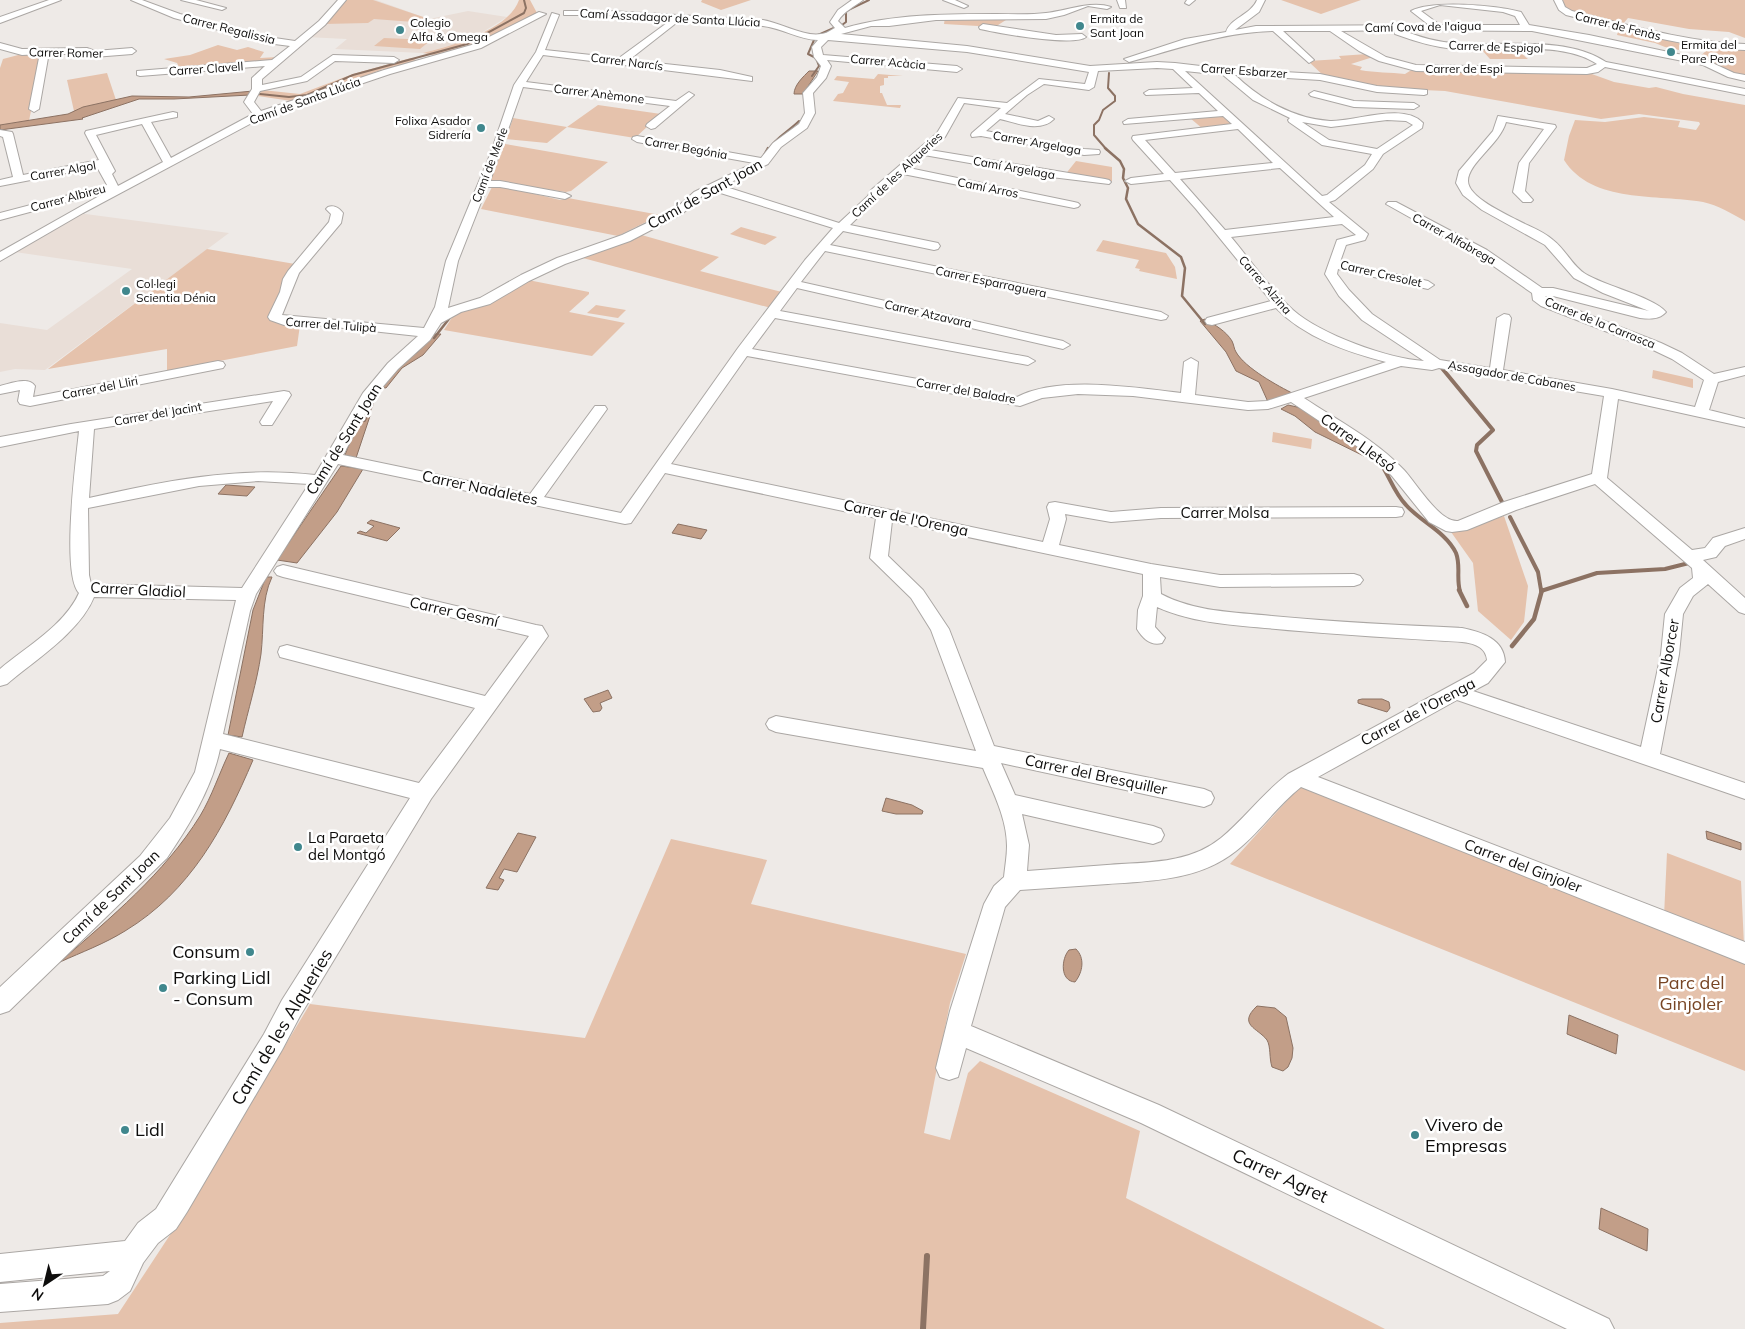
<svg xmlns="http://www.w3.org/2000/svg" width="1745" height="1329" font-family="Mulish,sans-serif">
<rect width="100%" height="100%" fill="#eeeae7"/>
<path fill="#e9ded7" d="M344 0H376L429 19 468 11 507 17 470 40 423 53 335 49 347 39 306 37Z
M78 213 229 233 45 370 15 369 0 372V323L47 330 132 269 15 252Z"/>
<path fill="#e5c2ac" d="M345 0H373L426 18 414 22 374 19 368 23 324 24Z
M519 0H530L537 13 484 41 440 56 423 53C451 46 509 30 519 0Z
M702 0H751L721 10 701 2Z
M1281 0H1361L1321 14Z
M1563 0H1745V38L1729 32 1689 29 1628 18 1622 25 1575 14 1565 8Z
M945 17 1009 18 995 27 944 24Z
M1619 28 1745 49V77L1696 60 1706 51 1697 47 1679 45V50L1665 47 1655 43 1617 35Z
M384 38 431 40 420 49 374 46Z
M218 45 237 50 248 47 264 52 260 58 278 57 272 62 181 71 177 63 164 59 190 55Z
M1481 49H1516L1528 59H1490Z
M40 53 41 60 29 121 0 125V68L3 59 22 54Z
M1367 54 1373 57 1351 64 1362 67 1360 70C1376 73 1390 72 1405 74L1413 69 1589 73 1614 82 1649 88 1656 87 1683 94 1745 105V221C1732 214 1718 205 1703 202 1658 194 1592 204 1564 160L1569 136 1575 120 1605 122 1644 117 1680 121 1678 127 1696 130 1700 124 1699 122 1639 114 1601 119 1445 91 1379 88 1326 78 1308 61 1341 59 1339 56Z
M411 58 419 61 393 68 383 69 298 102 258 96 262 90 300 94 353 74Z
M107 73 116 100 84 107 72 113 74 111 67 80Z
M878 74 903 76H888V78H884V85L880 86V93H882L887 105H901L900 108 833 101 838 94 843 93 849 82 834 80 837 76 874 79Z
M598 105 661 114 635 138 567 127 547 143 506 139 513 118 567 127Z
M1220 114 1233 126 1203 129 1190 118Z
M505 144 608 162 571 191 566 192 494 182 490 179Z
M1076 161 1112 167V181L1064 176Z
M502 186 560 200 568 198 660 215 618 236 481 209 492 187Z
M741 227 777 237 765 245 730 234Z
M638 234 719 257 700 271 782 292 771 308 579 257Z
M1103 240 1166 253 1175 267 1177 279 1139 271 1140 269 1135 268 1139 260 1096 251Z
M207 249 295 264 272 313 300 325 297 346 167 371V349L48 369Z
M528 280 589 292V294L569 312 625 323 592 356 444 330 453 316 460 312Z
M596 305 626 310 618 318 587 313Z
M1653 370 1693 379V388L1652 378Z
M1273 432 1312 439 1311 449 1272 442Z
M1504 516 1528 586 1524 622 1511 640 1478 611 1473 563 1451 532Z
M1302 784 1745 960V1071L1230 864Z
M671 839 767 860 751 904 966 954 950 1003 924 1133 950 1140 968 1073 980 1061 1140 1131 1126 1198 1385 1329H0V1323L118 1314 187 1209 310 1004 585 1038Z
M1667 853 1741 881 1744 945 1664 916Z"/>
<path fill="#c29e88" stroke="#8c7263" d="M809 71H818L803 94H794C794 85 804 76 809 71Z
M253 91 250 95 174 99H139L82 118 83 119 0 130V125L68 114 83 107 132 96 189 97Z
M1205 319C1215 325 1226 331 1232 341 1234 345 1234 349 1236 352 1245 368 1278 386 1294 394L1268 402 1259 382 1236 371 1226 352 1200 321Z
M434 334H441L423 355 402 368 386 388 379 387 400 363 418 352Z
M1288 405 1297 407 1307 411 1375 458 1370 459 1315 432 1295 416 1281 409Z
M363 415 370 416 356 458 345 455 358 422Z
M341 466 363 469 337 512 297 563 277 560Z
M226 485 255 487 247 496 218 494Z
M371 520 400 528 387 541 357 533 360 531 366 533 374 526 367 523Z
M678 524 707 530 701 539 672 533Z
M266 577H272C261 600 264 629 261 654 257 682 248 710 242 737L228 735 253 610Z
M608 690 612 698 600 703 602 708 600 711 593 712 584 699Z
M1362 699H1382L1389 702 1390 708 1387 712 1358 703V700Z
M229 753 253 760C224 828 191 891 125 931 104 944 82 952 60 962 111 917 164 874 200 816 212 796 219 774 229 753Z
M886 798 912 805 923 811 922 814H896L882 811Z
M1706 831 1741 843V850L1707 839Z
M518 833 536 837 517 872 504 869 499 878 504 880 498 890 486 888Z
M1076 949C1085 958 1083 972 1075 982 1060 981 1061 959 1069 950Z
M1257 1006 1275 1008 1286 1017 1293 1048 1292 1058 1288 1067 1283 1071 1272 1067C1269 1058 1271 1047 1267 1040 1258 1028 1237 1025 1257 1006Z
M1569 1015 1618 1035 1616 1054 1567 1034Z
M1601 1208 1648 1229 1647 1251 1599 1229Z"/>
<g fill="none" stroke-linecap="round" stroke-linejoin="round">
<path stroke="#8c7263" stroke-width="2" d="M842 25 846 22V11L869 0
M818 35 836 27
M812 76 819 66 816 58 808 54 814 40
M260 94 289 97 307 95 353 75 467 44 524 13 526 8 524 0
M768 150C775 138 789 131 799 121
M1107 150 1094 135V125L1099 120 1103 110 1115 101V96L1108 88 1109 73"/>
<path stroke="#8c7263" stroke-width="2.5" d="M1105 148 1120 161 1124 169 1123 178 1128 188 1126 199 1138 224 1181 257 1185 268 1182 296 1205 324
M763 157 768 148
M678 207 694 193
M638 228 667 214
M434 338 452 315"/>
<path stroke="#8c7263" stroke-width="4" d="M1441 367 1493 430 1477 445 1476 451 1502 502
M364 420 372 404
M1384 469C1391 481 1396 495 1406 505 1421 522 1446 532 1456 553 1461 566 1456 578 1460 591
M1510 517 1538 572 1541 590
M1541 591 1597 573 1665 569 1689 563"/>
<path stroke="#8c7263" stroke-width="4.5" d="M1459 590 1467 606
M1512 646 1534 619 1542 590"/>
<path stroke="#8c7263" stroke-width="6" d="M923 1329 927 1256"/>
<g stroke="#aba7a4" stroke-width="2">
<path id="minor" d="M49 0H61L0 23V17Z
M131 0H142L180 14 268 37 295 41 319 21 338 0H346L325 25 262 79V85L301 77 333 55 394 57 399 60 394 63 335 61 307 81 260 91 254 102 261 111 384 70 475 44 539 12 546 14 481 48 390 74 263 117 83 213 0 261V252L108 191 0 220V213L107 185 97 167 0 186V180L13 177 3 137 0 136V130L12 132 13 134 23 175 99 160 85 133 86 131 173 112 177 113V117L151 122 171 158 253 114 244 102 252 89V78L265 66 140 76 137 75V71L272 60 290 46 267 43 174 18ZM142 124 163 162 118 186 112 174 115 171 96 135Z
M181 0H196L226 8 222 10Z
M852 0H863C854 7 844 11 838 21L845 28C892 14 948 14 996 14 1013 14 1030 15 1046 13 1067 11 1091 0 1111 7L1107 9 1088 6 1064 15 1046 19 936 20 889 26H871L841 34 967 46 1090 66 1157 62 1175 63 1226 69 1320 74 1377 86 1427 90V94L1424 95 1377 92 1320 80 1235 75C1260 99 1294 119 1330 121 1355 122 1403 102 1423 123L1422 128 1383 154 1373 169 1335 200 1329 202 1368 234 1365 240 1346 245 1340 262 1428 281 1434 285 1428 289 1338 269 1337 274 1349 290 1372 314 1440 360 1490 368 1497 318 1504 314 1509 315 1511 318 1503 370 1612 389 1695 407 1704 380 1672 359 1651 349 1541 306 1533 300 1532 293 1479 256 1386 204 1388 202H1396L1487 250 1542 288H1553L1649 311 1603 293 1574 278 1545 245 1482 210 1463 195 1456 183 1459 171 1493 131 1498 116 1555 125 1556 127 1529 163 1525 191 1533 200 1531 202H1523L1513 192 1519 163 1544 129 1506 122C1500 144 1468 163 1468 181 1468 197 1504 213 1517 220 1528 226 1543 231 1553 240 1565 249 1572 265 1584 273 1604 286 1654 297 1666 312 1659 320 1649 319 1640 318L1553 296H1545L1551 300 1661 343 1682 353 1714 374 1745 367V375L1718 382 1709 410 1745 419V427L1618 399 1607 478 1692 550 1705 548 1713 538 1745 528V539L1725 546 1716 557 1703 560 1745 598V614L1739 612 1708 584 1693 596 1683 614 1679 654 1660 754 1745 783V799L1457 700 1318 777 1745 942V964L1301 787C1277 806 1260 832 1236 851 1200 880 1152 881 1108 884 1079 886 1050 888 1020 890L1005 907 971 1026 1159 1105 1609 1319 1614 1329H1567L1141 1123 966 1048 958 1077 949 1080 940 1077 936 1068 950 1011 984 904 994 886 1004 877C1005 867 1007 856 1007 846 1007 819 993 792 983 768L776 732 769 729 766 724 769 719 776 716 976 751 931 630 911 598 870 558 876 518 665 473 631 523 625 524 338 464 256 594 250 611 223 734 419 783 475 708 280 657 278 652 280 647 287 645 485 696 529 636 283 577 277 575 274 571 277 567 283 565 536 625 542 626 548 636 431 799 300 1016 282 1050 187 1212 176 1229 158 1243 143 1263 130 1291 118 1300 108 1304 0 1312V1284L103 1276 110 1271 0 1282V1254L125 1241 138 1223 156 1209 264 1034 282 1000 410 798 220 749C212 788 190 824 167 858L9 1011 0 1014V987L140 856 170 818 195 772 236 600 94 597C80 632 35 660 7 684L0 686V669C26 647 65 625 79 593 61 574 76 460 79 431L0 447V437L71 424 284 391 289 392 291 395 272 425H262L260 422 273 401 94 429 89 498C164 481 238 466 315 475L363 393 388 363 418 336 316 325H284L270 320 268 317 280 292 283 279 288 271 329 222 331 214 326 209 328 207C334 205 339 208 343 213L341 223 299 273 282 315 424 328 435 307 446 261 490 155 514 85 536 52 552 13 559 15 545 50 619 58 671 20 609 15H564V11H609L763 20C781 23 804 37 821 34 826 34 831 30 835 28L830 22 838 10ZM680 20 763 26C782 28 799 40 818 40L812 47 814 57 821 66 817 77 803 93 805 113 799 124 773 143 761 158 637 136 633 137 632 139 637 142 754 163 694 192 674 210 622 235 557 258 521 275 480 298 448 308 458 261 487 187H500L565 199 571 196 565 193 500 181H490L523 87 670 106 647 124 646 126 651 129 655 128 694 95 689 92 676 101 526 82 543 55 752 81V77L720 70 629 60ZM828 40 967 52 1089 72 1085 84 1039 79 1007 103 958 98 937 133 870 191 868 196 839 223 723 186 768 164 781 147 807 128 815 113 813 93 826 78 831 66 827 60 957 72 962 69 957 66 823 55 821 47ZM1157 68 1173 69 1193 88 1149 90 1144 93 1146 95 1199 93 1218 111 1128 119 1123 122 1124 124 1223 116 1232 124 1133 136 1132 138 1133 140 1164 174 1131 178 1125 181 1131 184 1170 180 1196 209 1271 301 1207 318 1205 321 1207 324 1212 325 1276 308C1304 337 1347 352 1386 362L1267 401 1248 402 1195 395 1198 362 1191 358 1184 362 1181 393C1135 388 1060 375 1017 397L752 349 775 318 1028 365 1035 361 1028 357 780 311 797 288 1063 349 1070 345 1063 341 801 282 825 251 1161 320 1166 319 1168 316 1161 312 830 245 843 231 934 250 938 249 940 246 938 243 850 225 877 199 879 194 903 174 1074 208 1078 207 1080 205 1078 203 1074 202 909 168 924 155 1043 176 1109 184 1111 182 1109 180 1105 179 930 150 945 137 964 103 1001 108 972 133 971 135 972 137 981 136 1084 155 1099 154 1100 152 1099 150 1084 149 986 131 1000 119C1017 123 1040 133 1054 119L1049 116 1038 121 1005 114 1027 95 1044 84 1089 90 1094 87 1098 71ZM1185 71 1223 75 1253 100 1290 118 1288 120 1289 122 1322 145 1372 154 1365 165 1327 195 1322 196ZM1387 120 1406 121 1413 125 1377 149 1329 140 1302 122 1331 127ZM1238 129 1273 163 1175 173 1145 140ZM1280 168 1334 217 1225 230 1180 179ZM714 191 833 228 805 260 738 348 621 513 544 497 607 409 605 406H595L530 494 343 455 374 397 398 369 430 340 441 323 461 312 490 304 529 281 565 264 630 241 682 214 702 196ZM1342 224 1356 235 1337 240 1325 274 1339 296 1362 320 1424 361C1388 359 1320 334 1293 310 1270 289 1251 261 1231 237ZM747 356 1020 406 1042 398 1078 394 1133 396 1248 410 1268 409 1291 402 1373 457 1392 476 1429 522 1446 531 1452 532 1467 530 1516 510 1595 484 1692 568 1693 578 1680 588 1665 614 1661 654 1641 747 1473 691 1488 683 1505 662C1504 639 1482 632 1462 628 1399 625 1335 622 1272 616 1234 612 1195 612 1161 594L1160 577 1220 587 1354 586 1360 584 1363 580 1360 576 1354 574 1220 575 1151 564 1059 545 1066 519 1065 514 1111 522 1161 518 1396 517 1402 516 1404 512 1402 508 1396 507 1161 508 1111 512 1055 502 1049 503 1047 507 1050 519 1043 542 671 464ZM1401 366 1432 370 1439 368 1604 396 1592 474 1504 502 1458 521C1440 523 1416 483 1404 470 1376 440 1337 420 1304 398ZM258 481 309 484 242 588 91 584 89 575 88 508 199 486ZM892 521 1143 574V596L1138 610 1137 629C1143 639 1151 646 1162 643L1165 638 1155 627 1157 607C1195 624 1236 625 1276 629 1338 635 1400 638 1462 642 1473 643 1486 647 1487 660L1474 673 1288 774C1263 793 1245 818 1221 838 1189 864 1147 862 1107 865 1081 867 1054 869 1027 871L1029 845 1022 814 1153 844 1161 841 1164 835 1161 829 1153 826 1015 795 1001 763 1204 807 1211 804 1214 798 1211 792 1204 789 994 746 949 629 923 590 888 556Z
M943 0H955L968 6 964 8Z
M1117 0H1125L1126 8H1120Z
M1187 0H1195L1189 5 1185 3Z
M1257 0H1265L1259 12 1235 30 1256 26 1429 25 1411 11C1432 0 1495 5 1521 12L1529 25 1589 35 1706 60 1734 73 1745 75V81L1728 77 1703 65 1532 31 1402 30C1419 37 1436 42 1454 43 1502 47 1565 35 1606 62L1745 89V95L1605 67 1598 72 1587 74 1416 71 1379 61 1359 51 1330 31H1283L1312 58 1314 60 1309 63 1273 31C1223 32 1177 49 1129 62L1124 59 1185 39 1226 32C1230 18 1251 15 1257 0ZM1440 5 1503 12 1515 16 1520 25H1440L1421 11ZM1395 30V34C1414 41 1434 47 1454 49 1496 52 1561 40 1597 64L1587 68 1416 65 1386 57 1341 31Z
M1554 0H1562L1565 7 1572 11C1629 25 1686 42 1745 44V50C1684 48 1625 30 1566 15L1559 10Z
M983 24 1056 35 1082 34 1086 37C1074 47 998 33 980 29L979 27Z
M0 43 22 49 87 48 95 51 132 48 136 51 132 54 94 57 86 54H52L48 58 39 109 34 112 29 109 39 58 42 54 22 55 0 49Z
M1314 91 1354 101 1414 103 1419 106 1414 109 1354 107 1311 96 1309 94Z
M218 361 223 362 225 365 223 368 30 406 20 404 18 401 20 390 0 394V386C10 384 28 376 35 386L33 397Z"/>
</g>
<use href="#minor" fill="#fff" fill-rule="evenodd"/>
</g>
<g fill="#40878d" stroke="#fff" stroke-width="2">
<circle cx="1080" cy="26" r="5"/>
<circle cx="400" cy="30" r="5"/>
<circle cx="1671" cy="52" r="5"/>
<circle cx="481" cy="128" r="5"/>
<circle cx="126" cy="291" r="5"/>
<circle cx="298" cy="847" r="5"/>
<circle cx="250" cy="952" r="5"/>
<circle cx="163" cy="988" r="5"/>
<circle cx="125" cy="1130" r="5"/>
<circle cx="1415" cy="1135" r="5"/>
</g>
<g text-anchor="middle" stroke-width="5" stroke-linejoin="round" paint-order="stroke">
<g font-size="12" fill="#0e0d0c" stroke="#fff">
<text transform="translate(670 18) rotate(3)" y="4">Camí Assadagor de Santa Llúcia</text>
<text transform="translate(1618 26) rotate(14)" y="4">Carrer de Fenàs</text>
<text transform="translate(1423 27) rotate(-1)" y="4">Camí Cova de l'aigua</text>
<text transform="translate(229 29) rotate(14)" y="4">Carrer Regalissia</text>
<text transform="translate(1496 47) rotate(2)" y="4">Carrer de Espigol</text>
<text transform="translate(66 53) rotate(1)" y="4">Carrer Romer</text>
<text transform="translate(627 62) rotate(7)" y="4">Carrer Narcís</text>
<text transform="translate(888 62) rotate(5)" y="4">Carrer Acàcia</text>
<text transform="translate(206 69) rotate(-4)" y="4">Carrer Clavell</text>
<text x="1464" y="73">Carrer de Espi</text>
<text transform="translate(1244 71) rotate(4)" y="4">Carrer Esbarzer</text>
<text transform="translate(599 94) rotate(7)" y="4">Carrer Anèmone</text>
<text transform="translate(305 101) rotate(-20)" y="4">Camí de Santa Llúcia</text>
<text transform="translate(1037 143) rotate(10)" y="4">Carrer Argelaga</text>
<text transform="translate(686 148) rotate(10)" y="4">Carrer Begónia</text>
<text transform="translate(490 165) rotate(-69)" y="4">Camí de Merle</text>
<text transform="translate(1014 168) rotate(10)" y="4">Camí Argelaga</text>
<text transform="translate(63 171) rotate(-10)" y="4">Carrer Algol</text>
<text transform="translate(897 175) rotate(-43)" y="4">Camí de les Alqueries</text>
<text transform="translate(988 188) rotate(11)" y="4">Camí Arros</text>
<text transform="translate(68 198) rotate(-15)" y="4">Carrer Albireu</text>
<text transform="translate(1454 239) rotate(29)" y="4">Carrer Alfabrega</text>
<text transform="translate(1381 274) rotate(13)" y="4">Carrer Cresolet</text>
<text transform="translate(991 282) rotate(12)" y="4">Carrer Esparraguera</text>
<text transform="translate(1265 285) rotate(49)" y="4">Carrer Alzina</text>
<text transform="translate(928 314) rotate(13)" y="4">Carrer Atzavara</text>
<text transform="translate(1600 323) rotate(22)" y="4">Carrer de la Carrasca</text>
<text transform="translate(331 325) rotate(4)" y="4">Carrer del Tulipà</text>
<text transform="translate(1512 376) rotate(10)" y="4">Assagador de Cabanes</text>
<text transform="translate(100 388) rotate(-11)" y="4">Carrer del Lliri</text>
<text transform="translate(966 391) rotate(10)" y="4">Carrer del Baladre</text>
<text transform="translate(158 414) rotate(-10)" y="4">Carrer del Jacint</text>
</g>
<g font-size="12" fill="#0e0d0c" stroke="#fff" text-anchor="start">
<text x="1090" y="23">Ermita de<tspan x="1090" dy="14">Sant Joan</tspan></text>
<text x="410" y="27">Colegio<tspan x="410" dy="14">Alfa &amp; Omega</tspan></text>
<text x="1681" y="49">Ermita del<tspan x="1681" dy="14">Pare Pere</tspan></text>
<text x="471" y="125" text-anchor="end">Folixa Asador<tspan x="471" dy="14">Sidrería</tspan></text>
<text x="136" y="288">Col·legi<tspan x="136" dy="14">Scientia Dénia</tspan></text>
</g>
<g font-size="15" fill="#0e0d0c" stroke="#fff">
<text transform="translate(705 194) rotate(-29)" y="5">Camí de Sant Joan</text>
<text transform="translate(344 439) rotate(-58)" y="5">Camí de Sant Joan</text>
<text transform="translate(1358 443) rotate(36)" y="5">Carrer Lletsó</text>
<text transform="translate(480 488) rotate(12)" y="5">Carrer Nadaletes</text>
<text x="1225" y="518">Carrer Molsa</text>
<text transform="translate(906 518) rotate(12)" y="5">Carrer de l'Orenga</text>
<text transform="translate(138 590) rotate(3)" y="5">Carrer Gladiol</text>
<text transform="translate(454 612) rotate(13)" y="5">Carrer Gesmí</text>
<text transform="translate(1665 671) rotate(-80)" y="5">Carrer Alborcer</text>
<text transform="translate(1418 712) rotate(-28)" y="5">Carrer de l'Orenga</text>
<text transform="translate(1096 775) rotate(12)" y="5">Carrer del Bresquiller</text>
<text transform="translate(1523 866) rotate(21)" y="5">Carrer del Ginjoler</text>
<text transform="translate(111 897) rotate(-44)" y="5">Camí de Sant Joan</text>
</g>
<g font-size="15" fill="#0e0d0c" stroke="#fff" text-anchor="start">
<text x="308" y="843">La Paraeta<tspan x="308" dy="17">del Montgó</tspan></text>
</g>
<g font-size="18" fill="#0e0d0c" stroke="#fff" text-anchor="start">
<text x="240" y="958" text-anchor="end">Consum</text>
<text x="173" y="984">Parking Lidl<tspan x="173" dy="21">- Consum</tspan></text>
<text x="1425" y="1131">Vivero de<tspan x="1425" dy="21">Empresas</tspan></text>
<text x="135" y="1136">Lidl</text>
</g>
<g font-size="18" fill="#774524" stroke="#fff">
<text x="1691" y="989">Parc del<tspan x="1691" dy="21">Ginjoler</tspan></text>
</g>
<g font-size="18" fill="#0e0d0c" stroke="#fff">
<text transform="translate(282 1027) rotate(-59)" y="6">Camí de les Alqueries</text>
<text transform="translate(1280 1176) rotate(25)" y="6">Carrer Agret</text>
</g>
</g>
<g transform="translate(45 1284) rotate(215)" stroke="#ffffff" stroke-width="4" paint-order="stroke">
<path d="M0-4L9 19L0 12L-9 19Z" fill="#0e0d0c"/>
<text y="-8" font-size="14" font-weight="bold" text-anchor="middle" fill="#0e0d0c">N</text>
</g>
</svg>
